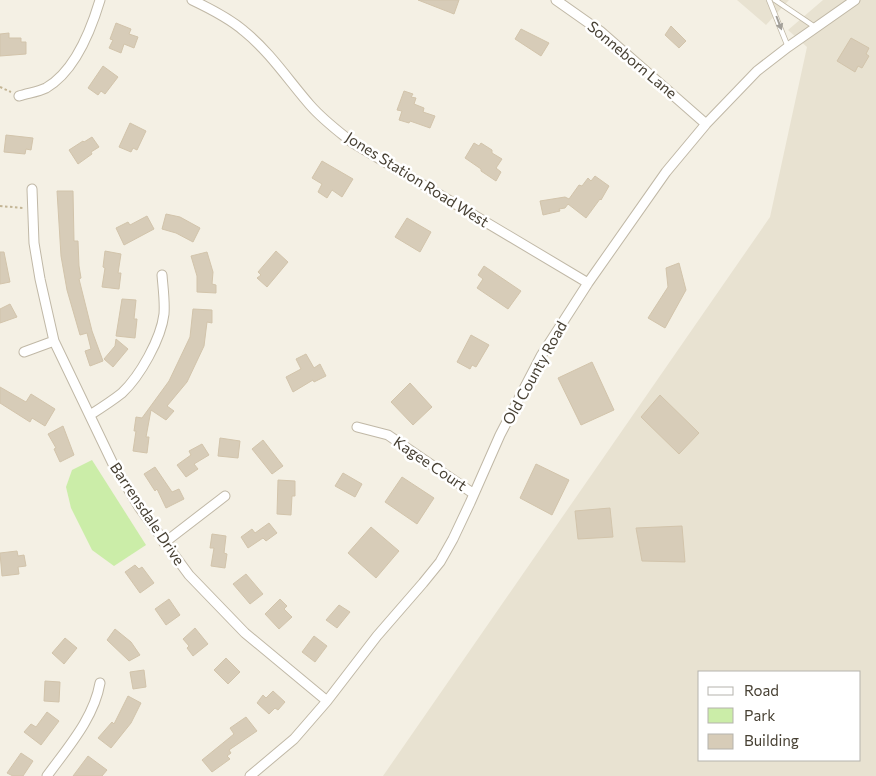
<svg xmlns="http://www.w3.org/2000/svg" width="876" height="776" font-family="Commissioner,sans-serif">
<rect width="100%" height="100%" fill="#f4f0e4"/>
<path fill="#e8e2d1" fill-rule="evenodd" d="M737 0H789L766 25Z
M823 0H876V776H383L770 217 807 47 788 30ZM700 672H860V760H700Z"/>
<path fill="#cbeda8" d="M92 460 146 545 114 566 92 550 71 508 66 487 72 470Z"/>
<path fill="#d7ccb8" stroke="#d2c4ab" d="M418 0H459L454 14Z
M116 23 131 29 129 34 138 37 134 48 124 44 121 53 109 48 113 40 110 39Z
M671 26 686 41 679 48 665 35Z
M521 29 549 43 541 56 515 39Z
M9 33V38H21V42H26V54L0 56V34Z
M851 38 869 48 866 54 869 56 862 68 858 66 855 72 837 61Z
M103 66 118 77 105 94 101 91 98 95 88 88Z
M404 91 413 94 411 97 416 98 414 104 424 108 423 112 435 116 430 128 410 121 409 123 399 120 402 111 397 110Z
M130 123 146 131 137 150 133 148 131 152 119 147Z
M6 135 33 138 31 150 26 149 25 154 4 152Z
M92 137 99 147 91 152 92 154 78 164 69 150 83 141 84 142Z
M474 143 479 146 481 143 492 150V153L502 159 496 168 501 172 496 181 481 171V169L465 158Z
M322 161 353 179 342 197 332 190 327 198 318 192 322 184 312 178Z
M595 176 609 186 601 200 600 199 586 218 568 204 565 208 559 209 560 211 543 215 540 201 565 197 569 199 579 185 582 186 588 178 591 181Z
M57 191H73L74 241H78L79 266 81 278 79 279 92 331 103 361 90 366 85 351 91 349 87 333 80 335 67 290 61 256Z
M166 214 180 217 200 228 193 242 176 233 162 229Z
M147 216 154 229 124 245 116 228 128 222 130 225Z
M407 218 431 232 420 252 395 237Z
M105 251 121 254 118 273H121L119 289 102 287 105 268 103 267Z
M276 251 288 262 267 287 257 278 261 275 258 272Z
M0 252H4L10 282 0 284Z
M207 252 213 272 212 284 216 285V293L197 292V276L191 256Z
M679 263 686 290 665 328 648 318 668 287 666 268Z
M484 266 521 291 508 309 477 288 483 279 478 275Z
M122 299 136 300 134 319H137L135 338 116 336Z
M10 304 17 317 0 323V309Z
M193 309 212 310V323L207 322 204 346 187 382 167 406 174 411 166 420 151 410 146 437H149L147 453 133 451 136 431H134L136 417 142 418 169 381 190 337Z
M471 335 489 345 476 367 472 365 470 369 457 362Z
M116 339 128 349 113 367 104 359 115 346Z
M306 354 314 368 320 364 326 376 314 382 313 380 293 392 286 377 301 369 296 359Z
M592 362 614 410 581 425 558 378Z
M410 383 432 407 413 425 391 402Z
M0 387 26 402 31 394 55 409 45 426 32 418 30 422 0 403Z
M660 395 699 433 679 454 641 417Z
M63 426 74 455 60 462 54 449 56 448 48 434Z
M220 438 240 441 238 458 218 456Z
M263 440 283 466 272 474 252 449Z
M202 444 209 455 194 464 198 469 186 477 177 465 191 455 189 451Z
M536 464 569 480 552 515 520 498Z
M155 467 172 492 179 489 184 499 166 508 157 489 155 491 144 474Z
M343 473 362 484 355 497 335 486Z
M402 477 434 498 417 524 385 502Z
M278 480 295 481V496H292L291 515 277 514Z
M610 508 613 537 578 539 575 511Z
M269 523 277 533 266 541 263 538 248 548 241 537 252 529 255 533Z
M682 526 685 562 642 561 636 528Z
M371 527 399 551 376 578 348 553Z
M212 534 226 536 224 553 227 554 225 568 211 566 214 548H210Z
M17 551 18 556 24 555 26 566 18 567 19 574 2 576 0 553Z
M135 565 139 569 142 567 154 583 140 593 125 572Z
M246 574 263 594 250 604 233 584Z
M169 599 180 615 166 625 155 609Z
M280 599 287 606 284 609 292 617 279 629 265 614Z
M339 605 350 612 337 628 326 620Z
M195 628 208 644 193 656 187 648 189 646 183 639Z
M115 629 131 642 140 655 129 661 107 640Z
M314 636 327 646 315 662 302 652Z
M65 638 77 648 64 664 52 653Z
M226 658 240 672 228 684 214 670Z
M144 670 146 687 133 689 130 672Z
M45 681 60 682 59 702 44 701Z
M273 691 285 702 278 710 275 708 269 714 257 703 263 695 266 698Z
M128 696 141 703 131 723 111 748 98 738 112 722 114 724Z
M47 712 59 721 41 745 24 732 31 724 36 727Z
M246 717 257 731 229 750 231 753 227 756 230 759 212 772 202 760 234 734 230 728Z
M21 753 33 761 23 776H13L7 773Z
M88 756 107 770 102 776H73Z"/>
<g fill="none" stroke-linecap="round" stroke-linejoin="round">
<g stroke="#c0b8a6" stroke-width="6">
<path id="service" d="M769 0 788 47
M775 0 815 27"/>
</g>
<g stroke="#c0b8a6" stroke-width="11">
<path id="minor" d="M192 0C211 9 229 18 244 31 270 52 289 81 310 105 323 120 338 131 353 143L588 283
M556 0 600 31 706 124
M19 96C28 93 38 92 46 88 74 72 91 30 100 0
M32 189 34 243 40 279 54 341 113 464 139 507 189 575 245 633 327 701
M24 352 54 341
M90 415C101 408 112 401 122 393 140 376 161 339 164 314 165 301 163 288 162 275
M357 427 388 435 474 494
M164 543 225 496
M47 776C68 747 94 718 100 683
M250 776 294 739 327 701 377 636 423 583 440 562 453 539 470 503 500 435 541 356 588 283 666 172 706 124 757 71 788 47 855 0"/>
</g>
<path stroke="#c3b595" stroke-width="2" stroke-dasharray="2.5 2.5" stroke-linecap="butt" d="M0 87 11 92
M0 206 23 208"/>
<use href="#service" stroke="#fff" stroke-width="4.5"/>
<use href="#minor" stroke="#fff" stroke-width="9"/>
</g>
<defs><path id="oneway-solid" d="M-6-.8H1V-3.2L6.5 0L1 3.2V.8H-6Z" transform="scale(1.25)"/></defs>
<use fill="#a3a099" href="#oneway-solid" transform="translate(779 23) rotate(69)"/>
<g text-anchor="middle" stroke-width="5" stroke-linejoin="round" paint-order="stroke">
<g font-size="15" fill="#474033" stroke="#fff">
<text transform="translate(632 60) rotate(40)" y="5">Sonneborn Lane</text>
<text transform="translate(417 180) rotate(32)" y="5">Jones Station Road West</text>
<text transform="translate(535 373) rotate(-61)" y="5">Old County Road</text>
<text transform="translate(430 464) rotate(34)" y="5">Kagee Court</text>
<text transform="translate(147 514) rotate(56)" y="5">Barrensdale Drive</text>
</g>
</g>
<rect x="698" y="671" width="162" height="90" fill="#ffffff" stroke="#b5b3ad"/>
<rect x="708" y="687" width="25" height="8" fill="#ffffff" stroke="#b5b3ad"/>
<text x="744" y="696" font-size="15" fill="#474033">Road</text>
<rect x="708" y="708" width="25" height="15" fill="#cbeda8" stroke="#b5b3ad"/>
<text x="744" y="721" font-size="15" fill="#474033">Park</text>
<rect x="708" y="734" width="25" height="15" fill="#d7ccb8" stroke="#b5b3ad"/>
<text x="744" y="746" font-size="15" fill="#474033">Building</text>
</svg>
